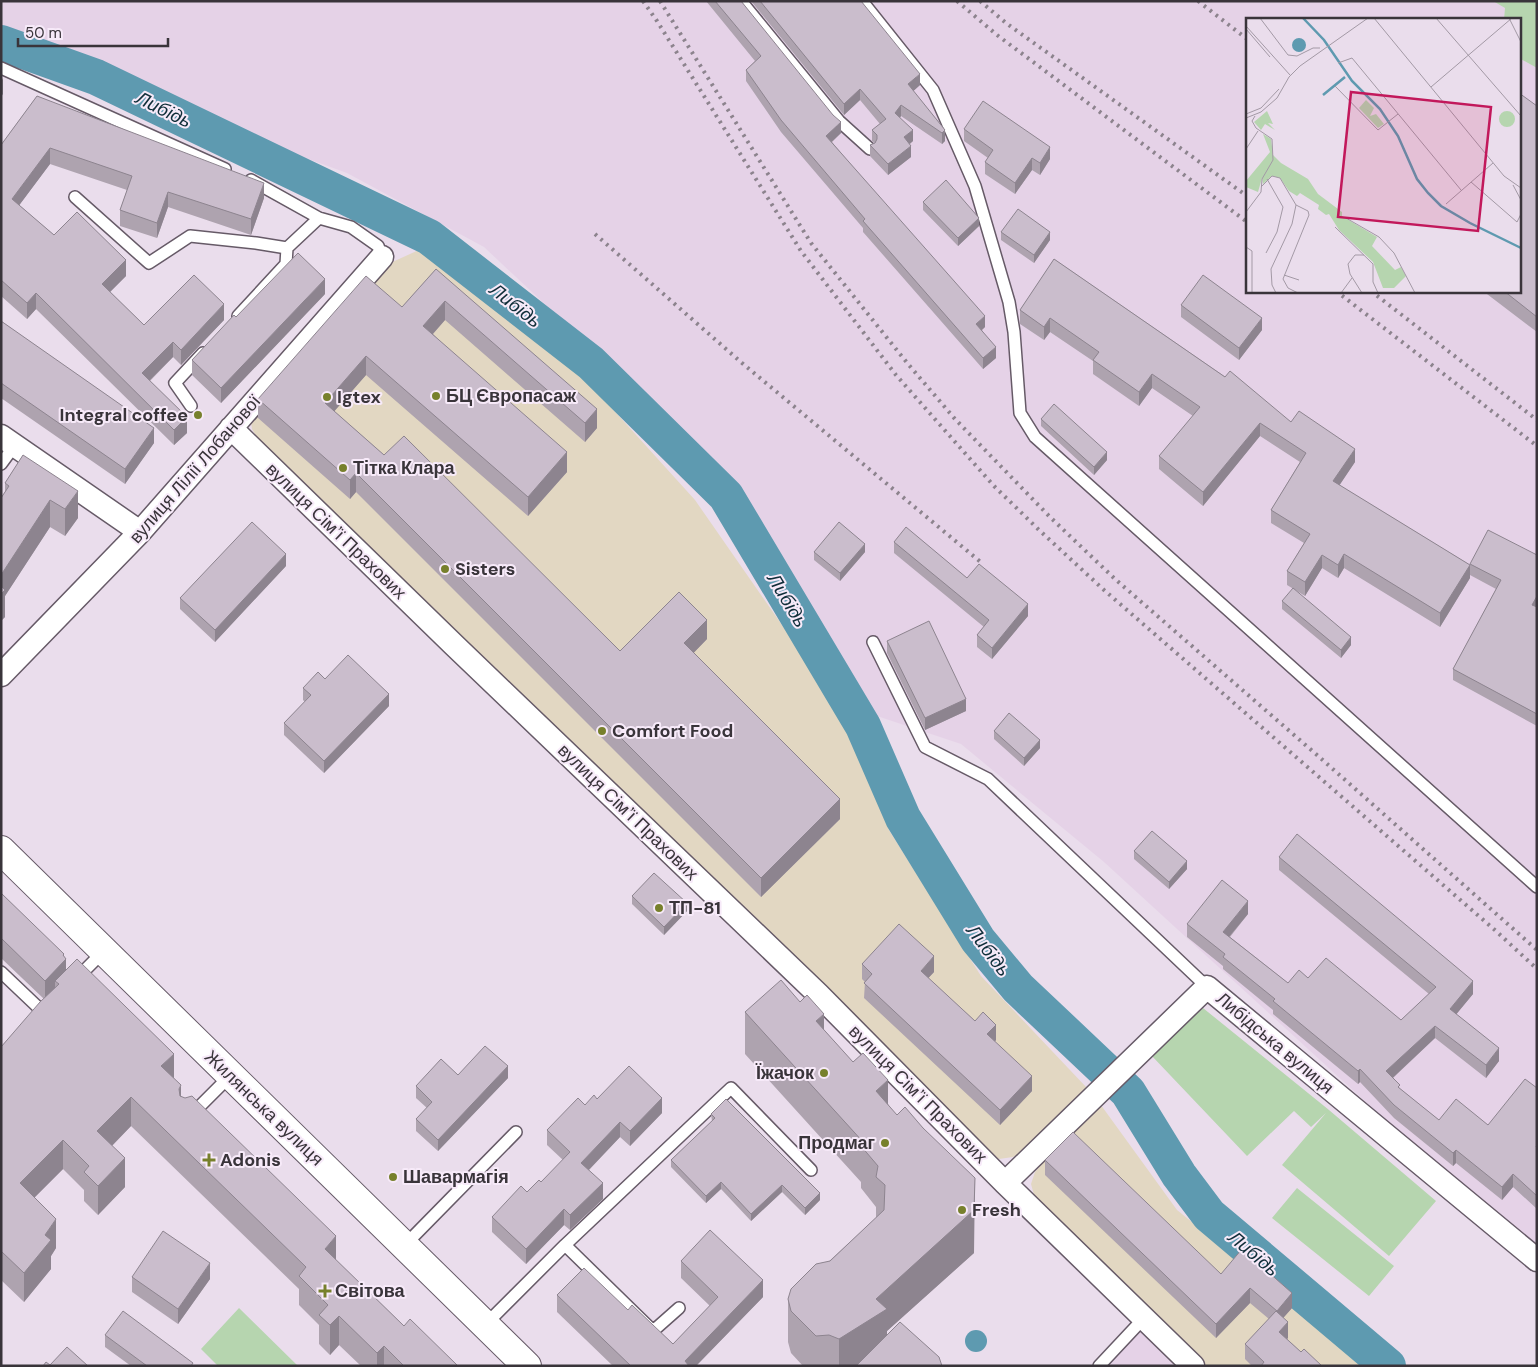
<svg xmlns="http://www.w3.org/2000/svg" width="1538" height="1367" font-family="'DM Sans',sans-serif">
<rect width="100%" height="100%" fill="#eaddec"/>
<path fill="#e2d7c2" d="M421 249 580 373 695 500 848 720 889 830 981 976 1087 1088 1023 1152 1013 1157 999 1159 989 1154 256 436 252 429 251 422 388 264Z
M1098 1101 1177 1210 1371 1366H1206L1034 1195 1031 1184 1035 1172 1066 1135Z"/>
<path fill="#e5d2e7" d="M1 1H1493L1505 8 1504 19H1247V291H1519V58L1537 68V1246L1392 1126 1104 862 961 744 874 715 764 533 709 458 484 247 347 173 212 124 86 63 1 32Z
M1140 1332H1141L1175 1366H1107Z"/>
<path fill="#b6d5af" d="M1493 1H1537V68L1519 58V19H1504L1505 8Z
M1203 1008 1329 1110 1436 1201 1389 1256 1282 1165 1326 1113 1311 1127 1294 1111 1247 1156 1151 1055Z
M1297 1188 1394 1266 1369 1296 1272 1218Z
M239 1308 298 1366H218L201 1349Z"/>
<path fill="#5e9ab0" d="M965 1341a11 11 0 1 1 22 0a11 11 0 1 1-22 0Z"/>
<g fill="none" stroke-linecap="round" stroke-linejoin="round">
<path stroke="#5e9ab0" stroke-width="36" d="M1 43 96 77 429 237 591 363 726 496 863 726 903 818 978 940 1018 988 1128 1092 1179 1175 1209 1215 1388 1366"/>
<g stroke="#665a67" stroke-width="14">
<path id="service" d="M741 1 839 121 870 149
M862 1 933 90 975 186 1009 302 1014 332 1020 413 1035 437 1537 887
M1 68 225 169
M251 180 319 218 351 227 378 246 382 257
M75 197 149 263 190 236 256 243 287 248 286 264 238 316
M287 248 319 218
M191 406 175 383 203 353
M1 464 15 445
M873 642 925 747 988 779 1207 987
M1 972 43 1012
M76 979 103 952
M191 1115 230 1076
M565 1245 731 1088 811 1170
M404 1246 516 1132
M485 1325 565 1245 653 1331 679 1308
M1099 1366 1144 1318"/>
</g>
<g stroke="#665a67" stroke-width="25">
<path id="minor" d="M231 428 454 645 819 995 1005 1183 1193 1366
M1 436 140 532
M1 675 140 532 382 257
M1005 1183 1207 987 1537 1260"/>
</g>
<g stroke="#665a67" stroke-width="30">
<path id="primary" d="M1 850 527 1366"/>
</g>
<use href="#service" stroke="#fff" stroke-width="11"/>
<use href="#minor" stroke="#fff" stroke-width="22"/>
<use href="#primary" stroke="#fff" stroke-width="28"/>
<path stroke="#8c838d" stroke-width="4" stroke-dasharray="2.5 5" stroke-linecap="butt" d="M643 1 657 21 801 251 896 375 994 486 1038 529 1104 590 1496 931 1537 969
M660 1 811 243 908 364 955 419 1050 517 1115 579 1317 755 1537 950
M957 1 997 35 1247 222
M980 1 1006 23 1247 196
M1198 1 1247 39
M595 234 742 363 983 564
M1336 291 1537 446
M1371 291 1537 420"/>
</g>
<path fill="#aea3af" d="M706 1H741L841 133 832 142 985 327 982 330 996 358 983 369 863 232V228L781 132 746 81V70L755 61Z
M751 1H861L920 85 913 91 945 130V141L942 144 901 116 900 118 913 141 910 144 911 157 888 175 870 156V145L875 143 872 141V130L880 124 860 100 844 115Z
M37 96 264 198 251 235 168 207 157 238 120 226V210L127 190 50 164 19 205 54 235 126 276 110 292 144 325 224 320 181 365 173 357 150 381 187 433 174 445 36 309 27 319 1 296V145Z
M1537 106V332L1483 291H1519Z
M964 129 1050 159 1040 175 1032 170 1015 194 985 174V162L988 158 964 141Z
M923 202 979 226 958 246 923 210Z
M1001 232 1050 240 1034 263 1001 240Z
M1054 259 1291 422 1355 462 1339 485 1470 565V564L1537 555V726L1453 680V669L1496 589 1470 575V578L1440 627 1344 568 1338 578 1322 568 1305 596 1287 585V571L1304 543 1271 523V510L1300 462 1260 436 1203 506 1159 469V456L1193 416 1152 388 1139 406 1093 374V361L1050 332 1044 340 1020 324V310Z
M436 269 597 428 585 442 445 320 433 334 567 472 528 516 366 375 334 411 384 455 620 651 707 639 693 653 840 819 761 897 356 492 350 499 258 418V399L402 307Z
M325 294 221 403 192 375V360L236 317Z
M1181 305 1262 330 1239 360 1181 317Z
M1 321 154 443 125 484 1 398Z
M1041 419 1107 460 1094 475 1041 426Z
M23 455 78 518 65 536 50 527 5 596V617L1 621V498L5 492V483Z
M894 542 967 578 1028 616 992 659 977 647V635L984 627 894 553Z
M814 552H865L840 581 814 560Z
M286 566 215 642 180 609V598Z
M1282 601 1351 645 1341 658 1282 609Z
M887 641 966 711 925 730 887 653Z
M303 688 389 706 324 773 284 735V723L305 702 303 700Z
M994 731 1040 748 1024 766 994 739Z
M1134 851 1187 869 1169 889 1134 859Z
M1279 857 1473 994 1456 1014 1499 1061 1486 1078 1435 1038 1393 1078 1400 1089 1439 1120 1488 1125 1537 1088V1209L1513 1187 1502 1200 1456 1163 1453 1166 1394 1118 1360 1082 1358 1084 1273 1014V1010L1223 969V966L1187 937V924L1248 914 1230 937 1288 983 1308 978 1401 1020 1429 994 1279 870Z
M1 893 64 957 66 970 174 1078 181 1096 336 1260 404 1326 458 1366H361L339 1345 330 1355 319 1344V1325L299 1305V1289L131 1126 112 1146 125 1187 98 1215 84 1201V1190L63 1169 34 1198 56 1248 51 1256V1269L24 1302 1 1280V1047L44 999 1 958Z
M632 896 687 911 664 935 632 904Z
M862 964 934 972 928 978 996 1040 995 1042 1032 1091 1000 1125 864 998 865 982 862 979Z
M800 1002 888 1104 974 1253 887 1331V1335L942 1366H803L791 1353 788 1342V1299L876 1218V1207L861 1188V1182L745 1054V1012Z
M458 1075 508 1078 438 1151 416 1131V1119L427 1108 416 1098V1086Z
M597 1099 662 1113 630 1146 620 1137 589 1170 603 1199 570 1230 564 1225 526 1264 492 1232V1217L541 1182 563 1160 547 1145V1130L585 1105Z
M711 1114 820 1200 805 1215 782 1192 751 1221 721 1189 706 1203 671 1167V1160L712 1121Z
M1045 1160 1221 1274 1292 1308 1283 1318 1288 1338 1287 1339 1301 1352 1322 1366H1252L1245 1359V1344L1269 1319 1250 1303 1216 1338 1045 1175Z
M681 1261 763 1297 696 1366H613L557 1312V1295L628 1310 673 1344 710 1306 681 1278Z
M132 1277 210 1279 178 1324 132 1292Z
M105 1335 193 1366H131L105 1347Z"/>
<path fill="#8d848f" d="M920 74V85L908 96V84Z
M3 78V94L1 97V82Z
M860 89V100L844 115V104Z
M901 105V116L895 124V113Z
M841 122V133L826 147V136Z
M913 130V141L904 148V137Z
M945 130V141L942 144V133Z
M911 146V157L888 175V164Z
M1050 147V159L1040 175V163Z
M50 148V164L12 215V199Z
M1032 158V170L1015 194V183Z
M264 183V198L251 235V219Z
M168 192V207L157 238V223Z
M979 218V226L958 246V238Z
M1050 232V240L1034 263V255Z
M126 260V276L102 300V284Z
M325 279V294L221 403V388Z
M36 293V309L27 319V303Z
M445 301V320L423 345V326Z
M224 304V320L181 365V350Z
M985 316V327L976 335V324Z
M1050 318V332L1044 340V327Z
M1262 318V330L1239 360V348Z
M173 342V357L142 388V373Z
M996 347V358L983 369V358Z
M366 356V375L325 422V403Z
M1152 374V388L1139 406V392Z
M597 409V428L585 442V423Z
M187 417V433L174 445V430Z
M1260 423V436L1203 506V492Z
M154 428V443L125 484V469Z
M1355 449V462L1333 495V481Z
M567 452V472L528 516V497Z
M1107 452V460L1094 475V467Z
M356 473V492L350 499V480Z
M78 491V518L65 536V509Z
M50 500V527L5 596V617L1 621V575Z
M865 544V552L840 581V573Z
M286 554V566L215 642V630Z
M1344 554V568L1338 578V565Z
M1322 555V568L1305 596V582Z
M1470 565V578L1440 627V613Z
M1537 596V607L1532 605Z
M1028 604V616L992 659V648Z
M707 620V639L684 663V643Z
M1351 637V645L1341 658V650Z
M389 694V706L324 773V761Z
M966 699V711L925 730V718Z
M1040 740V748L1024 766V758Z
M840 799V819L761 897V878Z
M1187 861V869L1169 889V882Z
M1248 901V914L1223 944V932Z
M687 903V911L664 935V927Z
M64 954V961L66 959V978L55 981V989L45 1000V981Z
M934 956V972L921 986V971Z
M1473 981V994L1450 1022V1009Z
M824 1014V1056L816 1021Z
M996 1025V1040L987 1050V1034Z
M1435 1026V1038L1386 1084V1071Z
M1499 1048V1061L1486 1078V1065Z
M174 1054V1083L161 1066Z
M508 1066V1078L438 1151V1140Z
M1360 1069V1082L1358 1084V1071Z
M1032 1076V1091L1000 1125V1110Z
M888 1080V1122L876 1091Z
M181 1085V1115L179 1089Z
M131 1097V1126L97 1161V1131Z
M662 1098V1113L630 1146V1131Z
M620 1122V1137L581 1178V1163Z
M63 1140V1169L20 1212V1183Z
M1456 1150V1163L1453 1166V1153Z
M125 1158V1187L98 1215V1186Z
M1513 1174V1187L1502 1200V1187Z
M975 1178 974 1253 887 1331V1352L865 1366H839V1339L876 1299Z
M721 1182V1189L706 1203V1196Z
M603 1183V1199L570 1230V1215Z
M782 1185V1192L751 1221V1214Z
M820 1193V1200L805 1215V1208Z
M564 1209V1225L526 1264V1249Z
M56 1219V1248L51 1256V1269L24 1302V1273L45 1235Z
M336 1236V1266L325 1249Z
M210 1263V1279L178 1324V1309Z
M763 1280V1297L696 1366H685V1361Z
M1250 1288V1303L1216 1338V1324Z
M1292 1293V1308L1277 1325V1311Z
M339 1316V1345L330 1355V1325Z
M1288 1322V1338L1279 1347V1332Z
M384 1346V1366H377V1353Z"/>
<path fill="#cabdcc" stroke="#8d848f" d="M715 1H741L833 115 841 122 826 136 985 316 976 324 996 347 983 358 863 221 865 219 781 120 746 70 761 56Z
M760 1H861L920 74 908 84 945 130 942 133 901 105 895 113 913 130 904 137 911 146 888 164 870 145 875 143 877 139V135L872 130 886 119 860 89 844 104Z
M1519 93 1537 106V317L1504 291H1519Z
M37 96 264 183 251 219 168 192 157 223 120 210 132 176 50 148 12 199 54 235 77 212 126 260 102 284 144 325 194 275 224 304 181 350 173 342 142 373 187 417 174 430 36 293 27 303 1 280V145Z
M983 101 1050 147 1040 163 1032 158 1015 183 985 162 993 150 964 129Z
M946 180 979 218 958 238 923 202Z
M1018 209 1050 232 1034 255 1001 232Z
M298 253 325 279 221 388 192 360 234 315 236 317Z
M1054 259 1225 377 1230 371 1291 422 1299 411 1355 449 1333 481 1470 565 1440 613 1344 554 1338 565 1322 555 1305 582 1287 571 1310 534 1271 510 1306 453 1260 423 1203 492 1159 456 1200 407 1152 374 1139 392 1093 360 1099 352 1050 318 1044 327 1020 310Z
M436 269 597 409 585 423 445 301 423 326 567 452 528 497 366 356 325 403 384 455 404 436 620 651 679 592 707 620 684 643 840 799 761 878 356 473 350 480 258 399 366 276 402 307Z
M1203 275 1262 318 1239 348 1181 305Z
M1 321 154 428 125 469 1 383Z
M1054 404 1107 452 1094 467 1041 419Z
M23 455 78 491 65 509 50 500 1 575V498L9 486 5 483Z
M252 522 286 554 215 630 180 598Z
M839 522 865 544 840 573 814 552Z
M906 527 967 578 979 564 1028 604 992 648 977 635 989 620 894 542Z
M1488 530 1537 555V596L1532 605 1537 607V714L1453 669 1501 580 1470 564Z
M1 586 5 590 1 594Z
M1293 588 1351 637 1341 650 1282 601Z
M929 621 966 699 925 718 887 641Z
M348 655 389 694 324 761 284 723 311 695 303 688 318 672 325 679Z
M1009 713 1040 740 1024 758 994 731Z
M1152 831 1187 861 1169 882 1134 851Z
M1297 834 1473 981 1450 1009 1499 1048 1486 1065 1435 1026 1386 1071 1400 1085 1398 1087 1439 1120 1456 1099 1488 1125 1525 1079 1537 1088V1145L1536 1147 1537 1148V1196L1513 1174 1502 1187 1456 1150 1453 1153 1394 1105 1360 1069 1358 1071 1273 1001 1275 999 1223 957 1225 954 1187 924 1222 880 1248 901 1223 932 1288 983 1299 970 1308 978 1326 958 1401 1020 1436 987 1279 857Z
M654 873 687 903 664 927 632 896Z
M1 893 64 954 63 955 66 959 45 981 1 938Z
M899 924 934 956 921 971 975 1021 983 1012 996 1025 987 1034 1032 1076 1000 1110 864 983 872 974 862 964Z
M77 959 174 1054 161 1066 181 1085 179 1089 180 1096 185 1098 192 1096 336 1236 325 1249 404 1326 410 1319 458 1366H404L384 1346 377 1353 339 1316 330 1325 319 1315 328 1305 299 1276 306 1267 131 1097 97 1131 125 1158 98 1186 84 1172 89 1166 63 1140 20 1183 56 1219 45 1235 51 1240 24 1273 1 1251V1047L40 1002 59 984 55 981Z
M781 980 800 1002 807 995 824 1014 816 1021 853 1062 863 1053 888 1080 876 1091 897 1115 905 1107 923 1128 975 1178 974 1210 876 1299 887 1309 839 1339 829 1335 816 1336 791 1311 788 1299 791 1289 816 1264 830 1261 884 1210 885 1185 876 1177 878 1166 861 1146 864 1143 745 1012Z
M485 1046 508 1066 438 1140 416 1119 432 1102 416 1086 441 1059 458 1075Z
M629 1066 662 1098 630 1131 620 1122 581 1163 603 1183 570 1215 564 1209 526 1249 492 1217 521 1186 527 1192 539 1180 541 1182 570 1152 547 1130 578 1098 585 1105 594 1095 597 1099Z
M726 1099 820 1193 805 1208 782 1185 751 1214 721 1182 706 1196 671 1160 715 1118 711 1114Z
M1073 1132 1221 1274 1242 1249 1292 1293 1277 1311 1250 1288 1216 1324 1045 1160Z
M710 1230 763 1280 685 1361 689 1366H631L557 1295 584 1268 628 1310 632 1305 673 1344 718 1297 681 1261Z
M163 1231 210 1263 178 1309 132 1277Z
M123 1311 193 1363 191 1366H147L105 1335Z
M1276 1311 1288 1322 1279 1332 1301 1352 1304 1349 1322 1366H1261L1264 1362 1245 1344Z
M900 1322 939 1357 942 1366H856Z
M67 1347 88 1366H43L46 1362 50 1365Z"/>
<g fill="#77802c" stroke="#f7eaf9" stroke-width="2">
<circle cx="436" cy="396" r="5"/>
<circle cx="327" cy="397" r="5"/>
<circle cx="198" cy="415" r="5"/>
<circle cx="343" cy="468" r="5"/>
<circle cx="445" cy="569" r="5"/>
<circle cx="602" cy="731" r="5"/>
<circle cx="659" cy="908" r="5"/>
<circle cx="824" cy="1073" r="5"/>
<circle cx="885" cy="1143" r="5"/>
<path d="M206.5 1152.5h5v5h5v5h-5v5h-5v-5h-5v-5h5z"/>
<circle cx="393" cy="1177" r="5"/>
<circle cx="962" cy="1210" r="5"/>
<path d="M322.5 1283.5h5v5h5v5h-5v5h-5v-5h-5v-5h5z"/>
</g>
<g text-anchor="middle" stroke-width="4" stroke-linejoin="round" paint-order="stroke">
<g font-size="18" font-weight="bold" fill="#39343a" stroke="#f7eaf9" text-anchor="start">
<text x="446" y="402">БЦ Європасаж</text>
<text x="337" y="403">Igtex</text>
<text x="188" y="421" text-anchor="end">Integral coffee</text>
<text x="353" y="474">Тітка Клара</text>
<text x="455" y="575">Sisters</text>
<text x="612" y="737">Comfort Food</text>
<text x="669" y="914">ТП-81</text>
<text x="814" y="1079" text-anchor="end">Їжачок</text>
<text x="875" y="1149" text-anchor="end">Продмаг</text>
<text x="220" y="1166">Adonis</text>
<text x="403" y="1183">Шавармагія</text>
<text x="972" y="1216">Fresh</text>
<text x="335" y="1297">Світова</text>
</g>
<g font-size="18" fill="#39343a" stroke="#f7eaf9">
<text transform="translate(195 469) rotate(-49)" y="6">вулиця Лілії Лобанової</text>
<text transform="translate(336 531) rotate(44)" y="6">вулиця Сімʼї Прахових</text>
<text transform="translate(628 812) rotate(44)" y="6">вулиця Сімʼї Прахових</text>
<text transform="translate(1275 1043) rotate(40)" y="6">Либідська вулиця</text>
<text transform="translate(918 1094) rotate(45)" y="6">вулиця Сімʼї Прахових</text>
<text transform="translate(264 1108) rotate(44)" y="6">Жилянська вулиця</text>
</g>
<g font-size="19" font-style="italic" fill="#102e39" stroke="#f7eaf9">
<text transform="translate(164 109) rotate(26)" y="7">Либідь</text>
<text transform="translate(516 305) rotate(38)" y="7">Либідь</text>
<text transform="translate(788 600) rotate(59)" y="7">Либідь</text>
<text transform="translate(989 950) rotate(53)" y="7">Либідь</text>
<text transform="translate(1254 1253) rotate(40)" y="7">Либідь</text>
</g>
</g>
<g transform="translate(1246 18)">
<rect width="275" height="275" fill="#eaddec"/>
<path d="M120 82 128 90 124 98 130 96 138 106 132 110 113 90ZM253 101a8 8 0 1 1 16 0a8 8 0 1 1-16 0ZM21 93 27 106 22 105 29 112 19 106 15 112 8 104ZM17 116 25 121 27 137 35 145 62 161 72 176 96 194V198L131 219 126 228 149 252 155 249 160 258 148 270H137L127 244 93 212 83 196 80 197 72 191 73 187 54 175 51 178 43 173 34 160 26 158 17 166 16 160 12 174 0 169V163L24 134Z" fill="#b6d5af"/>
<path d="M46 27a7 7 0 1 1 14 0a7 7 0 1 1-14 0Z" fill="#5e9ab0"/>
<path fill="none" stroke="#5e9ab0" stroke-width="2.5" d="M57 0 78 22 106 63 134 91 152 118 171 161 182 175 195 188 224 205 275 230M77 77 99 59"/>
<path fill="none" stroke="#a399a5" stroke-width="1" d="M14 0 42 37 51 38 67 30H74M128 0 258 158 275 170M190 0 275 98M263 0 275 24M0 8 44 57M0 11 24 39M92 45 106 40 215 172M89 68 132 112 152 96M185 69 266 0M0 96 15 90 33 71M0 100 15 94 31 80 43 59 54 48 122 0M0 131 12 113M225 164 271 204 275 196M267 167 275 182M15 169 26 158 34 160 50 187 46 206 25 251 26 267 30 275M200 186 247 145M50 187 62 193 63 197 37 261 42 270 52 275M0 194 15 174 16 161 27 142 26 121 10 110 6 103 9 98M100 200 133 219 148 235 169 275M89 209 127 246V264L132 275M0 229 6 233V275M20 235 31 214 37 189 21 161M38 257 53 262M95 275 106 260M116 275 104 256 102 246 109 237H118"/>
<path fill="#c2185b" fill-opacity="0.15" stroke="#c2185b" stroke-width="2.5" d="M105 74 245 89 232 213 92 199Z"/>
<rect width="275" height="275" fill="none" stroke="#39343a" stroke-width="2.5"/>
</g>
<rect width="1538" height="1367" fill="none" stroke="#39343a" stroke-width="5"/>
<path d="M18 38v8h150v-8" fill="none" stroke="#39343a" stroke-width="2.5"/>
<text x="25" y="38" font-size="15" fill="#39343a" stroke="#f7eaf9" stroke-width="4" paint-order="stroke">50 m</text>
</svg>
